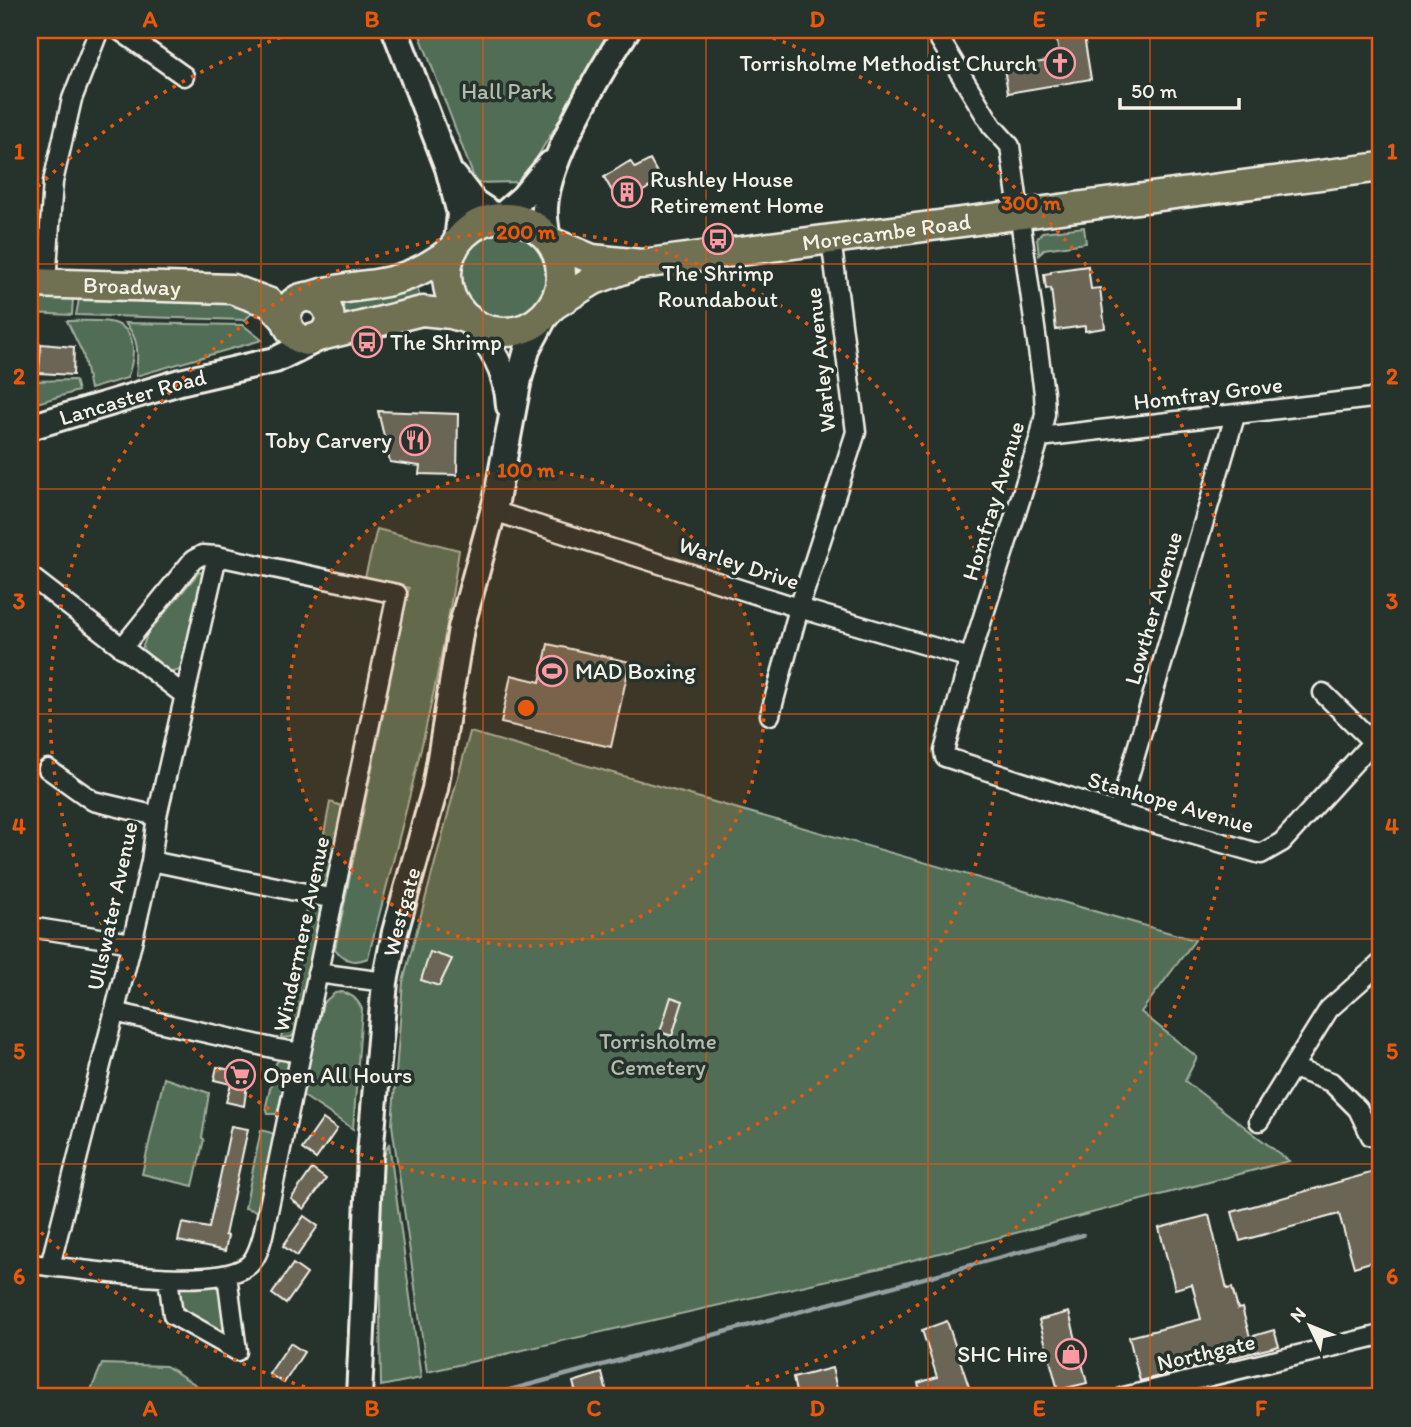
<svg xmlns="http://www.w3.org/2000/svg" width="1411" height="1427" font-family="Itim,sans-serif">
<rect width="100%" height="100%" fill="#26332d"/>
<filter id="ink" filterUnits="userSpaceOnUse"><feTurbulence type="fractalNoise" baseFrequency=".0143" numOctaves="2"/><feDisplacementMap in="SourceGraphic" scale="14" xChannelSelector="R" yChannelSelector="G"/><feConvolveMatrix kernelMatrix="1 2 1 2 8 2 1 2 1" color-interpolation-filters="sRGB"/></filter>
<g filter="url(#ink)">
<path fill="#516d55" stroke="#a2af9e" stroke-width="2" d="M418 30H614L522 182 476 183Z
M1084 227 1086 243 1044 249 1039 255 1037 239 1042 232Z
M459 276a45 45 0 1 1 90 0a45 45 0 1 1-90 0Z
M416 283 421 302 343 322 337 299Z
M30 296 73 298 72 315 30 313Z
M79 299 237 302 257 308 245 320 76 315Z
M67 321C80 321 106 319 117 324 139 333 134 361 127 378L90 389 83 354Z
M125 323 243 325 262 340 136 376C138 354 140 340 125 323Z
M75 380 78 391 30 405V381Z
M377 529 459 550C440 688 403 823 368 958 353 964 345 961 335 949L409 588 365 577Z
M199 572 205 574 183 669 170 673 155 665 142 649 147 634Z
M470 732 1195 940 1141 1012 1197 1057 1185 1081 1289 1161 894 1265 427 1372 392 1125 403 982Z
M330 802 342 806 328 883 314 887Z
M308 905 320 910 322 918 297 1032 291 1037 281 1038Z
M342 992C353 995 357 999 362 1009L353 1129 302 1095 323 1003 335 993Z
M279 1060H285L289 1065 277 1114H268L266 1106 276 1063Z
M164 1078 209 1093 202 1138 204 1139 193 1186 142 1174Z
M261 1130 272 1133 275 1139 257 1211 245 1208Z
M389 1143 421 1378 381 1386 378 1173Z
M184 1282 213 1283 220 1289 227 1326 223 1330C211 1333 181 1312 179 1299 178 1292 181 1288 184 1282Z
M102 1364 166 1366 215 1397H88Z"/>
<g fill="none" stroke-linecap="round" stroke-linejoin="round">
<path stroke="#95a0a2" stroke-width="4.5" d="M484 1397 1083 1235"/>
</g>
<path fill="#6b6554" stroke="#f4f1e8" stroke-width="2" d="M1055 30H1083L1091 79 1008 93 1004 68 1060 59Z
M650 160 661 180 620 205 604 177 630 161 635 168Z
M1088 266 1091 289 1100 288 1105 328 1085 331V326L1056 330 1051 288 1046 289 1044 274 1051 273V271Z
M41 344 74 347 73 375 39 373Z
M378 411 458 414 457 475 419 474 420 466 390 462Z
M548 644 630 662 611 747 501 723 511 675 540 682Z
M430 952 452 959 439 986 421 980Z
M671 997 683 1001 672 1036 660 1032Z
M232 1065 249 1070 244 1106 226 1102 231 1084 214 1080 217 1067 230 1070Z
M323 1119 337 1129 316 1159 302 1149Z
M231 1126 248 1129 225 1235 228 1236 225 1251 178 1241 182 1223 209 1228Z
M312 1169 326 1179 304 1209 291 1199Z
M1381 1170V1259L1354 1267 1339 1214 1240 1241 1232 1212Z
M1209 1215 1227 1289 1232 1288 1238 1309 1242 1308 1250 1337 1274 1330 1279 1346 1140 1381 1129 1337 1201 1319 1192 1284 1175 1289 1159 1228Z
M304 1216 318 1226 297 1256 283 1246Z
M293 1264 307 1274 286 1304 272 1294Z
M1069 1312 1087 1383 1058 1390 1039 1320Z
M947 1321 971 1393 958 1397H922L918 1383 937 1377 922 1330Z
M290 1343 304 1352 284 1383 269 1374Z
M832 1368 839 1397H797L793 1378Z
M602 1373 608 1397H577L573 1382Z"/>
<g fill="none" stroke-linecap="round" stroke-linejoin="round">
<g stroke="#f4f1e8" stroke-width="23">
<path id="street" d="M119 30 184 76
M934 30 992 126 1010 146 1044 393 1045 414 1040 437 970 658 944 751 945 757 1118 813 1261 854 1282 842 1381 733
M46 283 53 182 72 99 99 30
M1040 437 1381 397
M493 511 799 608 970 658
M30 576 184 695
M1323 693 1373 742
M770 715 799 608 856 432 831 239
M48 769 93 801 157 816
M1118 813 1235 416
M151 861 334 899
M30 927 132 943
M317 973 385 982
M114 1012 277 1049 301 1053
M1293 1068 1331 1082 1358 1109 1371 1136
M1259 1121 1329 1009 1381 963
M30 1264C76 1268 209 1291 246 1267 256 1261 260 1246 263 1235L397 594 217 556 202 555 193 560 122 648
M50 1266 132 943 151 861 157 816 217 556
M227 1275 237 1351
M168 1278 173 1315 237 1351
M1124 1397 1381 1335"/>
</g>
<g stroke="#f4f1e8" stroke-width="30">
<g id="secondary">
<path d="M395 30 448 168 460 214 457 242"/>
<path d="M455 177 474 202 498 218"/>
<path d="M499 218 523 197 550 164"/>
<path d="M548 239C546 228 544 218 545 207 547 160 601 70 627 30"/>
<path d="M470 321C492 347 507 371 509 406"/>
<path id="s1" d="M30 427 180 382 275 360 317 339"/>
<path id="s2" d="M359 1397 370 1155 385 982 395 932 435 789 461 628 496 501 519 379 527 350 549 309"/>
</g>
</g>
<g stroke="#f4f1e8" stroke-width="33">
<g id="primary">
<circle cx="504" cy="275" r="57"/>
<path id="s3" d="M551 242 592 259 641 264 1381 167"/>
<path id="s4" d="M30 283 232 289 270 303 286 320"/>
<path d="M308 297C330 300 337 322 321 336L306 341C287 336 278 312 297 300 301 297 307 297 312 296 333 289 353 287 375 284 404 280 431 267 453 249"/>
<path d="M552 306 594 280 630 267"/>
<path d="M321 336 422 311 451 314 468 319"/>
</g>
</g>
<use href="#street" stroke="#26332d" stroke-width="18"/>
<use href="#secondary" stroke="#26332d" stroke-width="24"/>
<use href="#primary" stroke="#706f52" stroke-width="28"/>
</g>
</g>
<path fill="none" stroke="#e8590c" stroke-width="2" stroke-opacity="0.55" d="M261 30V1397M483 30V1397M706 30V1397M928 30V1397M1150 30V1397M30 264H1381M30 489H1381M30 714H1381M30 939H1381M30 1164H1381"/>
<circle cx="526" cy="708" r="238" fill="#e8590c" fill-opacity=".12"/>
<g fill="none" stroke="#e8590c" stroke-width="3.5" stroke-dasharray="3.5 7">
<circle cx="526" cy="708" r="238"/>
<circle cx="526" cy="708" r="476"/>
<path d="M335 1396A714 714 0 0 1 30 1222M30 194A714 714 0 0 1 299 31M753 31A714 714 0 0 1 717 1396"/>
</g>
<defs>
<g id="church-ring" transform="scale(1.575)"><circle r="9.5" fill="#26332d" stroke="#ff9aa2" stroke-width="1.5"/><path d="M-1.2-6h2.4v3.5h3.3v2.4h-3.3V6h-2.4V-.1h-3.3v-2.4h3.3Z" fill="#ff9aa2"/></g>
<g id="building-ring" transform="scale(1.575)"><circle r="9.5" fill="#26332d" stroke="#ff9aa2" stroke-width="1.5"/><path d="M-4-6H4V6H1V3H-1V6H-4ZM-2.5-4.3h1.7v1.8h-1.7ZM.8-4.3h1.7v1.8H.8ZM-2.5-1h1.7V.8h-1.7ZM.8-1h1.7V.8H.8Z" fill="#ff9aa2"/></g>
<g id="bus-ring" transform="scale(1.575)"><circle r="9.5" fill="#26332d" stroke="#ff9aa2" stroke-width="1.5"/><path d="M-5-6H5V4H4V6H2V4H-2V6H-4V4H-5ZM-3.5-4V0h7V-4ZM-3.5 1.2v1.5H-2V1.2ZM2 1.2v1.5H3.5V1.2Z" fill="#ff9aa2"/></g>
<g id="restaurant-ring" transform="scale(1.575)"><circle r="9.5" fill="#26332d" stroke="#ff9aa2" stroke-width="1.5"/><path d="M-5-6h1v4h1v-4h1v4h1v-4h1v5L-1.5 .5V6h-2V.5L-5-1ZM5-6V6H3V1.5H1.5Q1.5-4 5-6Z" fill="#ff9aa2"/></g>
<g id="stadium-ring" transform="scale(1.575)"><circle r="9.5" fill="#26332d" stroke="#ff9aa2" stroke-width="1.5"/><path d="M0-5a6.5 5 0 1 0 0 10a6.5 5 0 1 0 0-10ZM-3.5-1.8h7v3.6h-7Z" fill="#ff9aa2"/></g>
<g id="supermarket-ring" transform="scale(1.575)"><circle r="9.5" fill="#26332d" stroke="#ff9aa2" stroke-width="1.5"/><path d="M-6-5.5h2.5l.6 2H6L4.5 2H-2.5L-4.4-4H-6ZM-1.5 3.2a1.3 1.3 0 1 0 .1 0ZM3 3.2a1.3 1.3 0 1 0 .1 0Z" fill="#ff9aa2"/></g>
<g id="shop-ring" transform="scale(1.575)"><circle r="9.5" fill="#26332d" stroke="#ff9aa2" stroke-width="1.5"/><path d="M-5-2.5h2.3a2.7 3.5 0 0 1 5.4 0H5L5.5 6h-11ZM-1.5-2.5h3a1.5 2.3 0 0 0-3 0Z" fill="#ff9aa2"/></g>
</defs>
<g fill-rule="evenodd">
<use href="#church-ring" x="1060" y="63"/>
<use href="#building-ring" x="627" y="192"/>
<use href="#bus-ring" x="718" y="239"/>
<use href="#bus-ring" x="367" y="342"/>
<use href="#restaurant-ring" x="415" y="440"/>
<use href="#stadium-ring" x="552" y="671"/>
<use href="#supermarket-ring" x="240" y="1075"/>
<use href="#shop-ring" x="1071" y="1354"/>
</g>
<g text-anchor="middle" stroke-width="7" stroke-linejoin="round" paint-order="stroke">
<g font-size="23" fill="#f4f1e8" stroke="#26332d" text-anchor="start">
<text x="1037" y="71" text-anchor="end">Torrisholme Methodist Church</text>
<text x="650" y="187">Rushley House<tspan x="650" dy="26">Retirement Home</tspan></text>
<text x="718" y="281" text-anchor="middle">The Shrimp<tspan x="718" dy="26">Roundabout</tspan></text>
<text x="390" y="350">The Shrimp</text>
<text x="392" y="448" text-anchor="end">Toby Carvery</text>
<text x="575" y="679">MAD Boxing</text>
<text x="263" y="1083">Open All Hours</text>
<text x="1048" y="1362" text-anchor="end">SHC Hire</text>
</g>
<g font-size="23" fill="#b3bcad" stroke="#26332d">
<text x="507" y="99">Hall Park</text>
<text x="658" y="1049">Torrisholme<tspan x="658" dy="26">Cemetery</tspan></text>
</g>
<g font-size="23" fill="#f4f1e8" stroke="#26332d">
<text dy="8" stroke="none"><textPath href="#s3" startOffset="341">Morecambe Road</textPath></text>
<text dy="8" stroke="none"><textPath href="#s4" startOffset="102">Broadway</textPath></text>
<text transform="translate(820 360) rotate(-96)" y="8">Warley Avenue</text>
<text transform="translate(1208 393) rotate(-7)" y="8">Homfray Grove</text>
<text dy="8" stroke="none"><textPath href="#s1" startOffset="107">Lancaster Road</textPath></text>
<text transform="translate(993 501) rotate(-73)" y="8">Homfray Avenue</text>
<text transform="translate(739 563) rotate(18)" y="8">Warley Drive</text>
<text transform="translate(1153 608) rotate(-74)" y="8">Lowther Avenue</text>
<text transform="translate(1171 802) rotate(16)" y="8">Stanhope Avenue</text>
<text transform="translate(112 906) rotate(-78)" y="8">Ullswater Avenue</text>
<text dy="8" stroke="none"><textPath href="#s2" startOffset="488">Westgate</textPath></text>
<text transform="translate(301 934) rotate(-78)" y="8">Windermere Avenue</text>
<text transform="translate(1206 1352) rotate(-13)" y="8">Northgate</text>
</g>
</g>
<circle cx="526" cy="708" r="10" fill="#e8590c" stroke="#26332d" stroke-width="3.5"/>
<g font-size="21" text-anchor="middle" font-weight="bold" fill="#e8590c" stroke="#26332d" stroke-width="7" stroke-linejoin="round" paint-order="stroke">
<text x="1031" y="210">300 m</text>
<text x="526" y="239">200 m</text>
<text x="526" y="477">100 m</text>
</g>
<rect width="1411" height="1427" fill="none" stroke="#26332d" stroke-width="77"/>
<g transform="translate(1310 1326) rotate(313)" stroke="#26332d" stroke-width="5" paint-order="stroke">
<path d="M0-5L12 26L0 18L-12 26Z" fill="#f4f1e8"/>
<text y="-10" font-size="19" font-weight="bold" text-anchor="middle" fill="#f4f1e8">N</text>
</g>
<path d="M1120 98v10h119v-10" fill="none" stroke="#f4f1e8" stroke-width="3.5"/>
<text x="1131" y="98" font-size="21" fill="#f4f1e8" stroke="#26332d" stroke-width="5" paint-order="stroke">50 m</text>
<rect x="38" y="38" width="1334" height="1350" fill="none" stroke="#e8590c" stroke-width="2.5"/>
<g font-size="23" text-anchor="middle" font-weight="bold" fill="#e8590c">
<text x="150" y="27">A</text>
<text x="372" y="27">B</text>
<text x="594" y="27">C</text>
<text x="817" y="27">D</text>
<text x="1039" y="27">E</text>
<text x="1261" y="27">F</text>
<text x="19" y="159">1</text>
<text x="1392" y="159">1</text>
<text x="19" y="384">2</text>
<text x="1392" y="384">2</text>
<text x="19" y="609">3</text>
<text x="1392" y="609">3</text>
<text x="19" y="834">4</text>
<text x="1392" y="834">4</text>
<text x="19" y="1059">5</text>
<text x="1392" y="1059">5</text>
<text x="19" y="1284">6</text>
<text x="1392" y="1284">6</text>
<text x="150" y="1416">A</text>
<text x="372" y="1416">B</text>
<text x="594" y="1416">C</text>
<text x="817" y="1416">D</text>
<text x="1039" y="1416">E</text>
<text x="1261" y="1416">F</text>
</g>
</svg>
